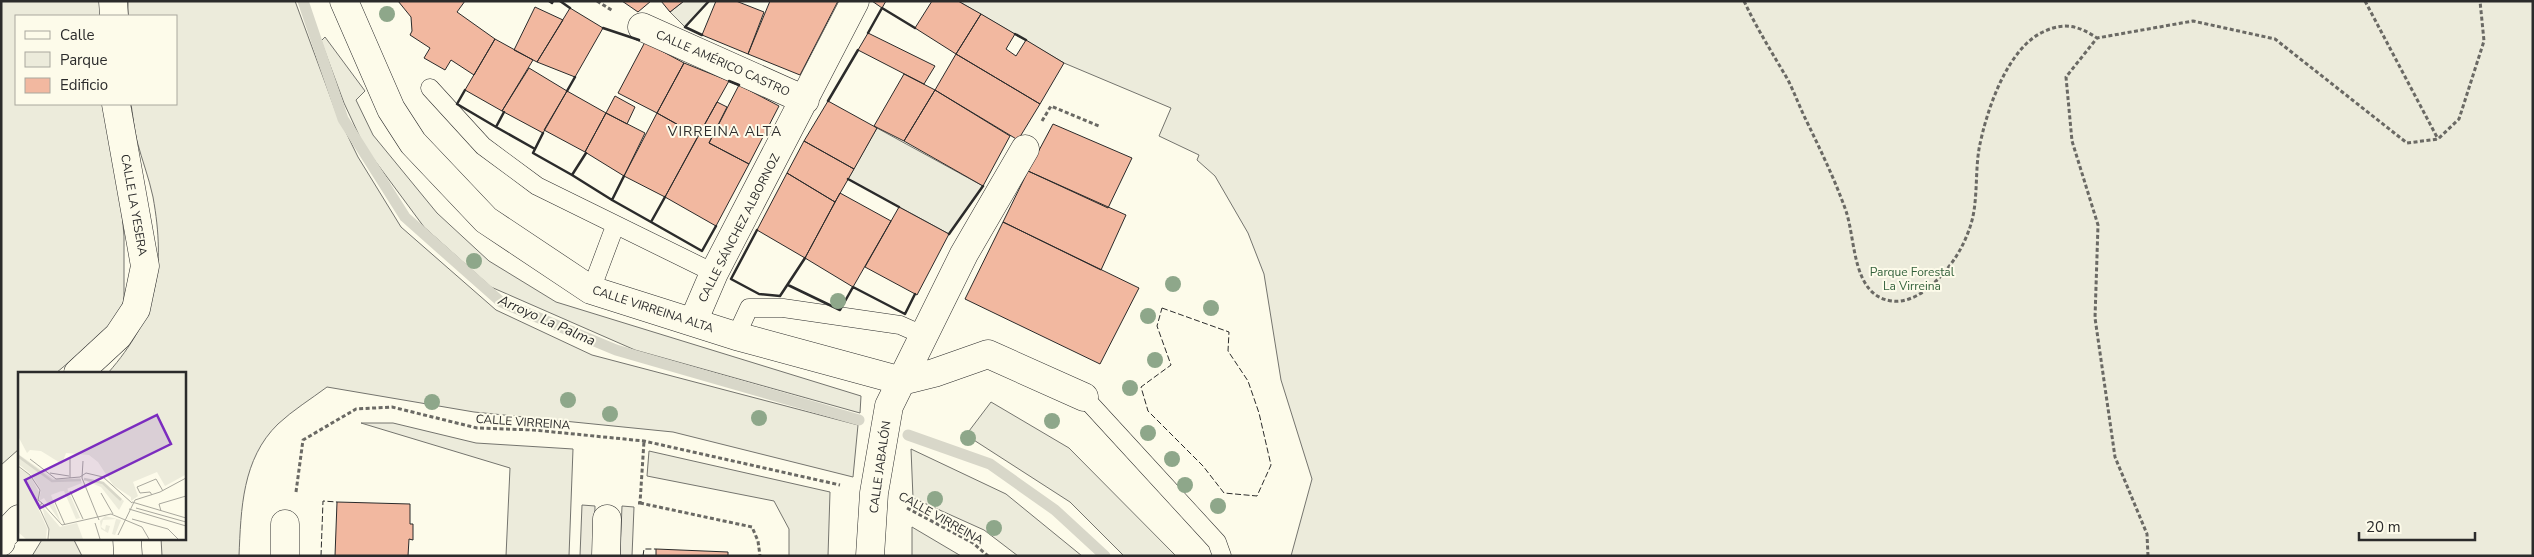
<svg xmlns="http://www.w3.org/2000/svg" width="2534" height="557" font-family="'Nunito Sans',sans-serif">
<rect width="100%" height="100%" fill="#fdfbea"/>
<path fill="#ecebdb" stroke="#74746e" d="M1 1H102V16H16V104H103L119 179 124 236V301L111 327 56 373H19V449L1 465Z
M128 1H295L336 112 358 157 401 227 496 310 592 355 858 425 853 477 673 432 474 412 327 387C311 399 293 410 278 424 242 459 241 509 239 556H162L161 538H184V373H108C157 317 166 269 153 197 149 178 142 160 137 141 134 129 133 116 131 104H176V16H128Z
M684 1H709L685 27 670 12Z
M958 1H2533V556H1291L1312 479 1281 380 1264 274 1248 233 1215 176 1197 160 1199 155 1159 136 1171 108 1064 63Z
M325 37 365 91 356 100 373 135 437 213 489 261 556 302 861 396 860 413 635 350 491 287 424 227 364 146 344 103 321 41Z
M877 128 983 186 949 234 848 179Z
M991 402 1069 448 1176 556H1124L1070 502 966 435Z
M361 423H393L476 443 573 449 569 556H506L510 468Z
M911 449 1006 494 1082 556H1018L984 530 913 498Z
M649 451 830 492 828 556H789V529L774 501 647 476Z
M912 527 961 556H912Z
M43 538H73L82 556H32Z"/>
<path fill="#eceadb" stroke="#74746e" d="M582 505 595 506 594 556H580Z
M622 506 634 507 632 556H620Z"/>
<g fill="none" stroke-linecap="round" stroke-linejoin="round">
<path stroke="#d8d7c9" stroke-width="11" d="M303 1 343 119 405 217 501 302 616 350 859 420
M908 435 990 464 1055 510 1105 556"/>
</g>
<path fill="#f2b8a0" stroke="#2b2b2b" d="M398 1H465L457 12 495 39 474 75 451 60 445 70 424 58 430 48 410 35 412 31 411 17Z
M622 1H651L638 12Z
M661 1H684L670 12Z
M716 1H736L764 12 748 54 702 35Z
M770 1H838L800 75 748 54Z
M872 1H886L882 8Z
M932 1H958L981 14 956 54 915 28Z
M535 7 563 20 537 62 514 50Z
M570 8 603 28 575 77 537 62Z
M981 14 1015 34 1006 49 1016 56 1026 40 1064 63 1040 104 956 54Z
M868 33 935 66 924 84 858 50Z
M495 39 533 60 502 111 465 90Z
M645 42 684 63 657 113 618 93Z
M956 54 1040 104 1018 140 935 90Z
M684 63 729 81 698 136 657 113Z
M529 68 567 91 543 133 502 111Z
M904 74 935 90 904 141 874 126Z
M739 85 779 106 749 164 709 143Z
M935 90 1010 136 983 186 904 141Z
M567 91 606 113 585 152 544 130Z
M615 96 635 107 627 124 606 113Z
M828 101 877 128 854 169 804 141Z
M717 102 727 107 709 143 749 164 716 226 665 197Z
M606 113 645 133 624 176 585 152Z
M657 113 698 136 665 197 624 176Z
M1053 124 1132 158 1108 208 1028 171Z
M804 141 854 169 835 202 787 173Z
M1028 171 1126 215 1101 270 1003 222Z
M787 173 835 202 805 258 757 230Z
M840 193 891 221 853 287 805 258Z
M899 207 949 234 917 295 865 267Z
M1003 222 1139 288 1100 364 965 299Z
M337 502 410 504V524H413V540L409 539 408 556H335Z
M656 549 728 552V556H656Z"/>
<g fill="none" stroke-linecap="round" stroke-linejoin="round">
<g stroke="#2b2b2b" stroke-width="19">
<path id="lane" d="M430 88 483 146 537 186 714 273
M591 290 615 226
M736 336 749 308H783L900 325 925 336
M1084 397 1217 542 1222 556"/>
</g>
<g stroke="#2b2b2b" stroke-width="29">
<path id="street" d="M113 1 114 16
M344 1 391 109 413 143 486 220 591 290 736 336 902 381 934 373 988 354 1084 397
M642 27 805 100
M693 322 714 273 855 1
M78 373 118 336 136 309 145 266 116 104
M127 538 128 556
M1 542V538L19 519
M285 556V524
M606 556 607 519
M870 556 874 493 889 406 964 254 1025 149"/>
</g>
<path stroke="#6a6964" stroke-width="3" stroke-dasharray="4 2.5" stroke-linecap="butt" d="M597 1 613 11
M1744 1C1757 29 1773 54 1788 80 1795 94 1800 108 1807 122 1821 151 1835 180 1846 211 1856 241 1852 296 1892 301 1904 303 1918 296 1927 289 1948 272 1963 250 1971 224 1978 201 1975 173 1979 149 1986 112 2007 47 2045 31 2065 22 2079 26 2097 38
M2365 1 2438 139
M1042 121 1051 106 1099 126
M296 492 303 440 356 409 392 407 477 428 534 430 644 441 840 485
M638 503H640L644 441
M640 503 752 527 758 541 760 556
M907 508 973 543 988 556
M2148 556 2147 534 2115 457 2095 318 2098 225 2072 141 2066 77 2097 38 2193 21 2275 39 2407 143 2438 139 2459 119 2484 41 2480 1"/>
<use href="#lane" stroke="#fdfbea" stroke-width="18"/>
<use href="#street" stroke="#fdfbea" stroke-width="28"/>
<path stroke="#2b2b2b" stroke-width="1" stroke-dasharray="6 2.5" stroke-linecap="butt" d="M1162 308 1229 332 1228 351 1248 381 1259 413 1271 465 1257 496 1224 493 1203 466 1148 411 1141 387 1171 365 1157 326Z
M321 556 323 501 337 502
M643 556 644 549H656"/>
<path stroke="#2b2b2b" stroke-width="2.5" d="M549 1 552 3 553 1
M560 1 570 8
M603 28 639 40
M868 33 882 8 915 28
M1015 34 1026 40
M702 35 685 27 709 1
M729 81 739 85
M465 90 457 104 496 127 504 112
M567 91 575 77
M828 101 858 50
M496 127 535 149
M543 133 533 153 572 175
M586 153 572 175 612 200 624 176
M848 179 899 207
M665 197 651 222 702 251 716 226
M612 200 651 222
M757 230 731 279 759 294 780 296 805 258
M949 234 983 186
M788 285 840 310 853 287 905 314 915 294"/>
</g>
<g fill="#8ea78a">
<circle cx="387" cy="14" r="8"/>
<circle cx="474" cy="261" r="8"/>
<circle cx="1173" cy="284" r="8"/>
<circle cx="838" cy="301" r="8"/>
<circle cx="1211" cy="308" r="8"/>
<circle cx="1148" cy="316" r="8"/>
<circle cx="1155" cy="360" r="8"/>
<circle cx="1130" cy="388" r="8"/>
<circle cx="568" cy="400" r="8"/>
<circle cx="432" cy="402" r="8"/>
<circle cx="610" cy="414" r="8"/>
<circle cx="759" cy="418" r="8"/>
<circle cx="1052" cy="421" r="8"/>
<circle cx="1148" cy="433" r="8"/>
<circle cx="968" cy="438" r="8"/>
<circle cx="1172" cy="459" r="8"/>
<circle cx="1185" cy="485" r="8"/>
<circle cx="935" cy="499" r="8"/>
<circle cx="1218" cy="506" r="8"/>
<circle cx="994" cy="528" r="8"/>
</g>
<g text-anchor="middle" stroke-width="4" stroke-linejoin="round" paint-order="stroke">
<g font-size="12" fill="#2b2b2b" stroke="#fdfbea">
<text transform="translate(723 63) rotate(24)" y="4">CALLE AMÉRICO CASTRO</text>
<text transform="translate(134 205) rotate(80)" y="4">CALLE LA YESERA</text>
<text transform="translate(739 228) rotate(-63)" y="4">CALLE SÁNCHEZ ALBORNOZ</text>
<text transform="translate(653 309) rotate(18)" y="4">CALLE VIRREINA ALTA</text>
<text transform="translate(523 422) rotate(4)" y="4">CALLE VIRREINA</text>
<text transform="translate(880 467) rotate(-82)" y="4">CALLE JABALÓN</text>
<text transform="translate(941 518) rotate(29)" y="4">CALLE VIRREINA</text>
</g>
<g font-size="12" fill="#34623c" stroke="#fdfbea">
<text x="1912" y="276">Parque Forestal<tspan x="1912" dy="14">La Virreina</tspan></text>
</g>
<g font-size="14" letter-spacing="1" fill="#2b2b2b" stroke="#fdfbea">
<text x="725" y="136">VIRREINA ALTA</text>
</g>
<g font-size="14" font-style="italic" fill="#2b2b2b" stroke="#fdfbea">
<text transform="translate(547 320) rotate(24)" y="5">Arroyo La Palma</text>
</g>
</g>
<g transform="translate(18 372)">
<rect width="168" height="168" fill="#fdfbea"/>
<path d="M0 0H167V103L147 114 139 100 115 110 120 124 113 129V125L95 113 80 90 71 83 48 81 44 92 23 79 12 78 9 81 0 64ZM0 82 36 107 62 106 64 111 33 123 43 151 26 126 21 129 23 118 13 102 0 92ZM0 96 11 102 21 120 19 134 29 156 28 167H8L0 160ZM66 108 85 112 106 129 101 138 83 115ZM49 116 62 146 58 147 46 119 37 120ZM24 134 42 155 59 151 65 167H32ZM87 144 103 148 97 163 94 162 98 147 85 148 83 155 87 158 88 153 92 154 90 161 83 157 82 149Z" fill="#ecebdb"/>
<path fill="none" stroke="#d8d7c9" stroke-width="2.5" d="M0 84 34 109 63 108M66 107 85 111 103 128"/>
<path fill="none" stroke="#a9a89e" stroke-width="1" d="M12 87 38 107 62 105 68 101 85 105 114 131M65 89 64 106 81 148M0 94 12 103 22 118 20 128 24 131M32 101 51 104M52 106V85M52 119 65 147M83 121 95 142M134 123 132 120 122 121 119 115 138 107 145 119M36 128 47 153M114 130 168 146M118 136 168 150M111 137 168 154M143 139 141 132 168 124M114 147 150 157 160 167M77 151 82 167M100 163 117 128 142 120 168 106M30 167 31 157 21 135 24 131 44 153 93 142 124 155 131 167"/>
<path fill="#7b2cbf" fill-opacity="0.15" stroke="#7b2cbf" stroke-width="2.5" d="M139 43 153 72 22 136 7 108Z"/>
<rect width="168" height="168" fill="none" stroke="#2b2b2b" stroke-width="2.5"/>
</g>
<rect width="2534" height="557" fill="none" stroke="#2b2b2b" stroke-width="5"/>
<rect x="15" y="15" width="162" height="90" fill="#fdfbea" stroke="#a9a89e"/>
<rect x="25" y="31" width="25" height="8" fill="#fdfbea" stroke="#a9a89e"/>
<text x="60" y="40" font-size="15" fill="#2b2b2b">Calle</text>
<rect x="25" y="52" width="25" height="15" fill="#ecebdb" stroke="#a9a89e"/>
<text x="60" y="65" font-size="15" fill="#2b2b2b">Parque</text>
<rect x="25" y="78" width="25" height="15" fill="#f2b8a0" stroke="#a9a89e"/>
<text x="60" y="90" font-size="15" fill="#2b2b2b">Edificio</text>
<path d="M2359 532v8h116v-8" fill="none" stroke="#2b2b2b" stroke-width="2.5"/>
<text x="2366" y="532" font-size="15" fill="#2b2b2b" stroke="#fdfbea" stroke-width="4" paint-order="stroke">20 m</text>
</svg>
